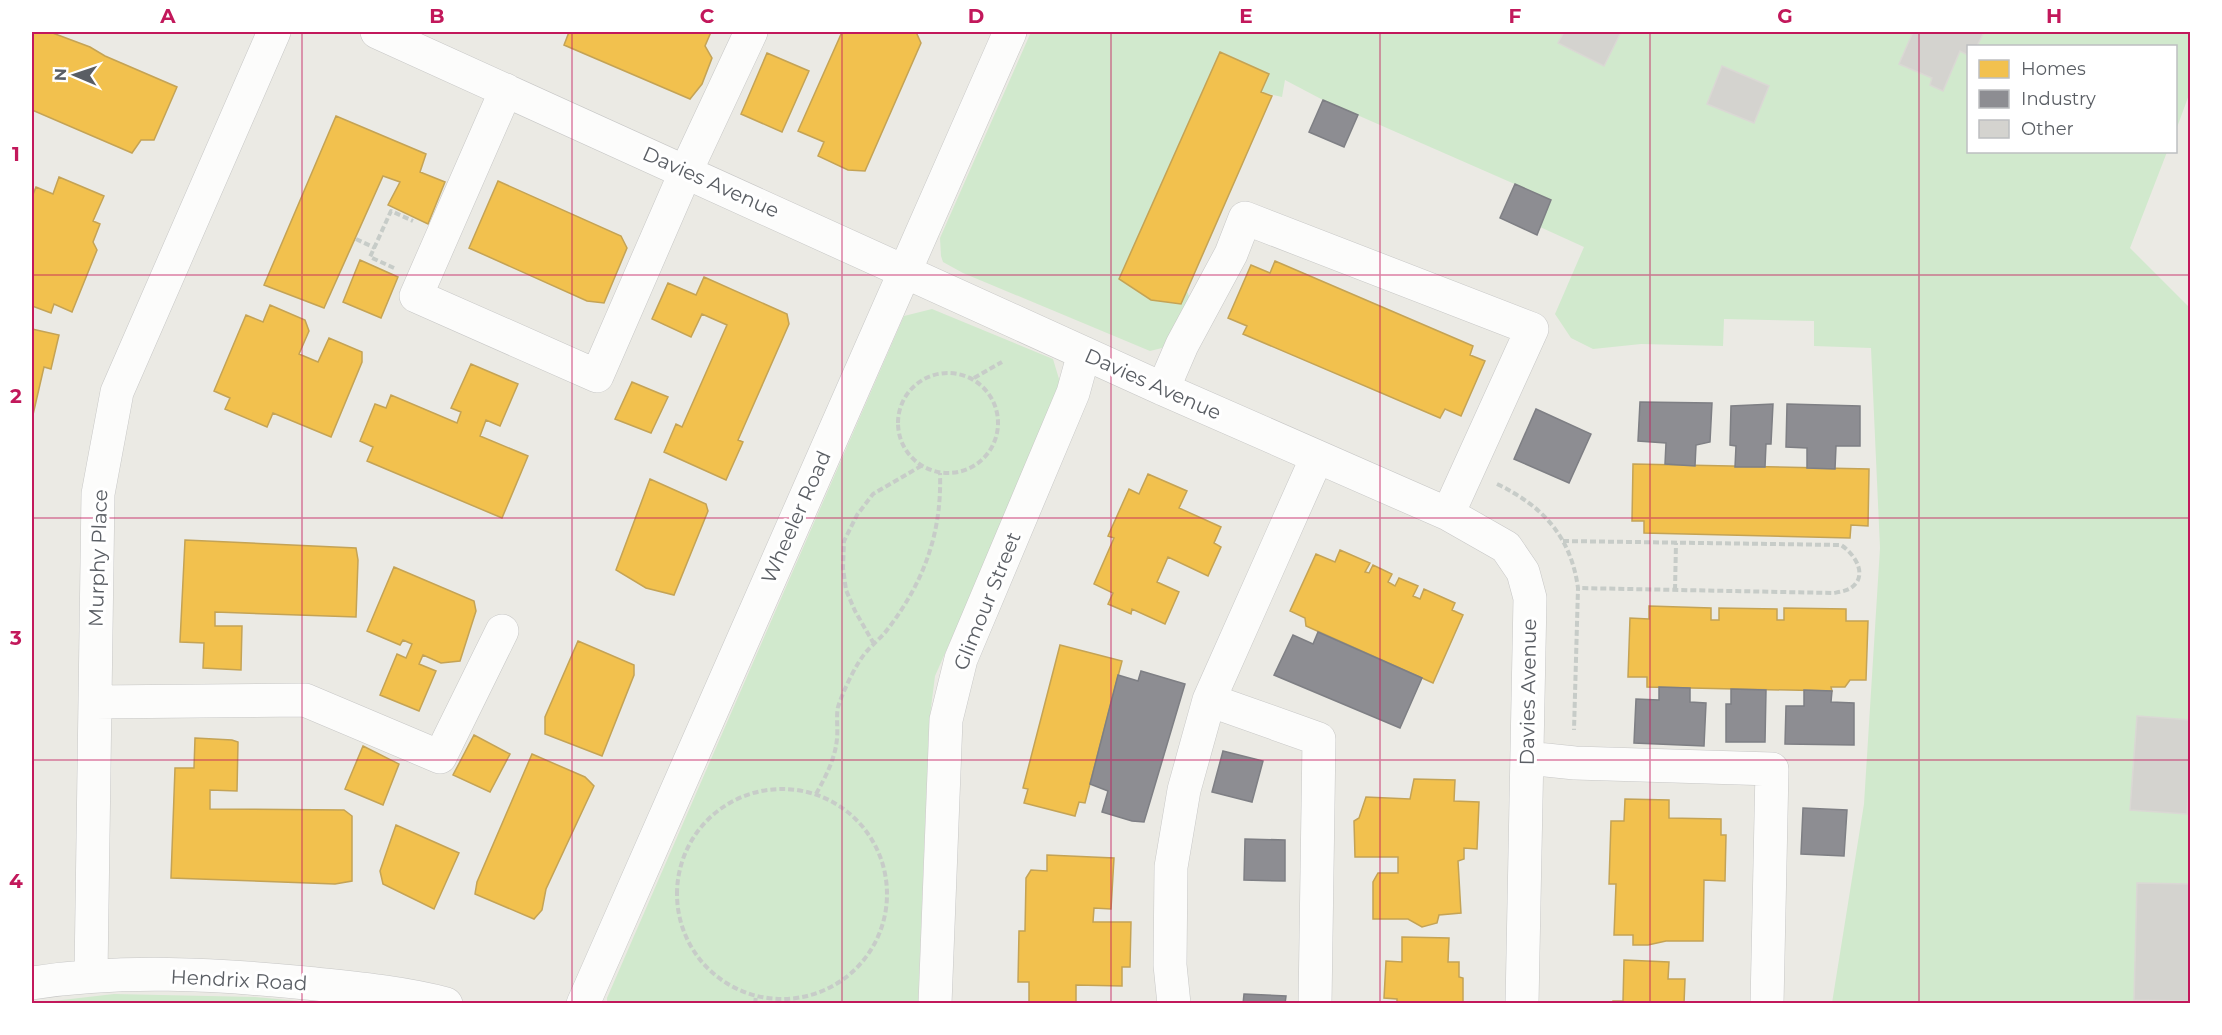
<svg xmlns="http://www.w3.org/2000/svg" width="2222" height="1035" font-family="Montserrat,sans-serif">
<rect width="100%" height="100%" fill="#ebeae4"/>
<path fill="#d1e9cd" d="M1031 32H2190V92L2176 130V46H1968V152H2167L2130 248 2190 308V1003H1832L1864 804 1880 548 1871 348 1814 346V321L1724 319 1723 346 1641 344 1593 349 1571 338 1555 314 1584 247 1540 227 1551 200 1323 100 1285 80 1282 97 1261 92 1269 74 1221 52 1119 279 1151 300 1181 304 1187 291 1190 299 1170 340 1162 348 1150 351 963 273 943 262 941 256 940 238Z
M932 309 1053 359 1062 389 935 676 929 723 918 1003 607 1004V998L904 316Z
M114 994 255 997 321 1003H36Z"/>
<path fill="#f2c14e" stroke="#c4a355" stroke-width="1.5" d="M32 32H50L90 47 105 56 177 87 154 140H141L132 153 32 110Z
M569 32H711L705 46 712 58 702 84 690 99 564 45Z
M842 32H916L921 43 865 171 848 170 818 156 824 142 798 131Z
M1220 52 1269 74 1261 92 1272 96 1181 304 1151 300 1119 279Z
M767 53 809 71 782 132 741 114Z
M336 116 426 154 420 172 445 182 428 224 388 205 400 182 383 176 324 308 264 285Z
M59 177 104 196 93 221 100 224 93 242 97 250 72 312 54 304 51 313 32 306V197L36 187 53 194Z
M498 181 621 236 627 248 604 303 587 301 469 248Z
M360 260 398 277 381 318 343 302Z
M1275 261 1473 346 1470 355 1485 361 1461 416 1445 409 1440 418 1243 334 1247 326 1228 318 1251 265 1270 273Z
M704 277 787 314 789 324 738 440 743 442 726 480 664 452 676 424 682 427 727 325 702 314 691 337 652 319 668 283 696 295Z
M270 305 305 320 309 331 299 354 318 362 329 338 362 352V362L331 437 273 413 267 427 225 409 230 398 214 391 246 315 263 322Z
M32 329 59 335 51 369 44 367 32 419Z
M471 364 518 384 500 426 486 420 480 436 528 456 502 518 367 461 373 447 360 441 375 404 386 408 391 395 457 423 461 412 451 408Z
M632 382 668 397 651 433 615 419Z
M1633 464 1869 469 1868 526 1851 525 1850 538 1644 533V521H1632Z
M1148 474 1187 491 1179 508 1221 527 1214 543 1221 547 1208 576 1168 557 1157 582 1179 592 1165 624 1132 609 1131 614 1108 604 1113 593 1094 584 1114 538 1108 536 1129 489 1139 494Z
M650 479 706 504 708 511 674 595 646 588 616 570Z
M185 540 356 548 358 560 356 617 215 612V626H242L241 670 203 668 204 643 180 642Z
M1340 550 1370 563 1365 572 1369 573 1373 565 1392 574 1388 582 1395 586 1399 578 1418 586 1413 596 1420 599 1424 589 1455 603 1452 610 1463 615 1433 683 1306 626 1305 618 1290 611 1316 554 1335 562Z
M394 567 474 601 476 611 460 661 441 663 423 655 419 664 436 671 419 711 380 695 397 654 406 658 412 644 403 640 400 645 367 631Z
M1649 606 1711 608V620H1719V608L1777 609V620H1784V608L1846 609V621H1868L1866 680H1850L1845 687H1831L1832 691 1647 687V677H1628L1630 618 1649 619Z
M578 641 634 665V675L602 756 545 734V717Z
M1060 645 1122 661 1085 803 1079 802 1075 816 1024 803 1028 789 1023 788Z
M474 735 510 754 490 792 453 775Z
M195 738 232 740 238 742 237 791 210 790V809L344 810 352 816V881L335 884 171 878 175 768H194Z
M363 746 399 764 383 805 345 789Z
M532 754 585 777 594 786 546 889 542 910 534 919 475 894 477 882Z
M1414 779 1455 780 1454 801 1479 802 1477 849 1464 848V859L1458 861 1461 913 1439 915 1437 923 1422 927 1408 919H1373V882L1378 873H1398V857H1355L1354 821 1359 818 1366 797 1410 799Z
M1625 799 1669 800V818L1721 819V835H1726L1725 881 1704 880 1703 941H1666L1648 945H1633V935H1614L1616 884H1609L1611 821H1624Z
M396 825 459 853 434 909 383 884 380 871Z
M1047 855 1114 858 1111 909 1094 908 1093 922H1131L1130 967H1122V986L1076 985V1003L1029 1002V982H1018L1019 931H1025L1026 878 1031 870 1047 871Z
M1402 937 1449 938 1448 962H1459V977L1463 978V1004H1397V999L1384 998 1386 961 1402 962Z
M1624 960 1669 962 1668 979H1685L1684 1004H1613V1001H1623Z"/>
<path fill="#8d8d92" stroke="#7e7f84" stroke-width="1.5" d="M1323 100 1358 115 1344 147 1309 132Z
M1515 184 1551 200 1537 235 1500 218Z
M1640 402 1712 403 1710 442 1696 445 1695 466 1665 464 1666 443 1638 441Z
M1773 404 1771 444H1766L1765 467H1735L1736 446 1730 445 1731 406Z
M1787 404 1860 406V446H1836L1835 469 1807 468V448L1786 447Z
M1536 409 1591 434 1569 483 1514 459Z
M1318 632 1422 678 1400 728 1274 675 1293 635 1313 644Z
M1141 671 1185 684 1144 822 1132 821 1102 812 1108 791 1090 784 1118 675 1138 681Z
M1659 687 1690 688V702L1706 703 1704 746 1634 743 1636 699 1659 700Z
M1731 689 1766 690 1765 742H1726V704H1731Z
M1804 690 1832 691 1831 702 1854 703V745L1785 744 1786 706H1804Z
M1223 751 1263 761 1252 802 1212 792Z
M1803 808 1847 810 1844 856 1801 854Z
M1245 839 1285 840V881L1244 880Z
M1244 994 1286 996 1285 1004H1243Z"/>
<path fill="#d4d3cf" stroke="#dad8d4" stroke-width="1.5" d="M1564 32H1621L1604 66 1558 43Z
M1913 32H1984L1977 46H1968V55L1960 51 1943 91 1930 85 1932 78 1899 64Z
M1722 66 1769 86 1754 123 1707 104Z
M2137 716 2190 720V762L2187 814 2130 810Z
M2137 883 2190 884V1001L2134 1000Z"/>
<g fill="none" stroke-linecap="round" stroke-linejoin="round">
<g stroke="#c7c7c6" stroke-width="34">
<path id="minor" d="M377 32 1163 389 1448 514 1506 547 1523 572 1530 598 1522 1004
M506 90 416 296 597 376 686 171 751 32
M1163 389 1182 345 1231 254 1245 218 1532 329 1448 514
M1209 700 1319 739 1315 1004
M95 702 305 700 440 757 502 631
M1527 758 1575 763 1772 769 1767 1004
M91 975 98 494 117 392 274 32
M32 983C122 969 215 974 306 983 352 988 401 992 446 1004
M583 1004 1010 32
M935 1004 946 720 961 659 1073 393 1084 353
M1174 1004 1170 965 1171 867 1184 790 1209 700 1317 457"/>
</g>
<path stroke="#c7ccc8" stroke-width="4" stroke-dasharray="6 3" stroke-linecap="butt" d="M356 239 375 248
M394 268 370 257 391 211 413 221
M898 423a50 50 0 1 1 100 0a50 50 0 1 1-100 0Z
M974 378 1002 362
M1497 484C1543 506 1571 537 1578 588L1574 730
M1563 541 1841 545C1855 554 1870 577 1849 589 1845 591 1839 592 1834 593L1578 588
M1675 590 1676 543
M874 644 855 611 846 590 843 568 844 541 857 515 873 494 921 466
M677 894a105 105 0 1 1 210 0a105 105 0 1 1-210 0Z
M816 794C826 776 835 759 837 739 838 728 836 716 838 707 843 691 857 661 868 650 874 643 882 637 887 630 924 582 942 533 940 473
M755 1004 756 996"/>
<use href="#minor" stroke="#fcfcfb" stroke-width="33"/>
</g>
<path fill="none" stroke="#c2185b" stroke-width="1.5" stroke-opacity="0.55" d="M302 32V1004M572 32V1004M842 32V1004M1111 32V1004M1380 32V1004M1650 32V1004M1919 32V1004M32 275H2190M32 518H2190M32 760H2190"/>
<g text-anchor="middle" stroke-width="6" stroke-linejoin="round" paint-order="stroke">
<g font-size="20" fill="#5a5e64" stroke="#fff">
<text transform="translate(711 182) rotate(24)" y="7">Davies Avenue</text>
<text transform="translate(1153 384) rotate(24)" y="7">Davies Avenue</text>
<text transform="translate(796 517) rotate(-66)" y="7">Wheeler Road</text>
<text transform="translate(98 558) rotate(-88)" y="7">Murphy Place</text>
<text transform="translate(987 601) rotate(-68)" y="7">Glimour Street</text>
<text transform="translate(1528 692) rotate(-89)" y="7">Davies Avenue</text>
<text transform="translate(239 980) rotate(3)" y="7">Hendrix Road</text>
</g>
</g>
<rect width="2222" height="1035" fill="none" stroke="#ffffff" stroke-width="66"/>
<rect x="1967" y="45" width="210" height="108" fill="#ffffff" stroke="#bdbfc1" stroke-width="1.5"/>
<rect x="1979" y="60" width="30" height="18" fill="#f2c14e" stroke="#bdbfc1" stroke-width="1.5"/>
<text x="2021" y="75" font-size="18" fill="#5a5e64">Homes</text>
<rect x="1979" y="90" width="30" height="18" fill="#8d8d92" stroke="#bdbfc1" stroke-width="1.5"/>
<text x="2021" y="105" font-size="18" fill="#5a5e64">Industry</text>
<rect x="1979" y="120" width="30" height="18" fill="#d4d3cf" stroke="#bdbfc1" stroke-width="1.5"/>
<text x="2021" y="135" font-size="18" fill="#5a5e64">Other</text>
<g transform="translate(75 75) rotate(272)" stroke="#ffffff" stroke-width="4.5" paint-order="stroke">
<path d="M0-4.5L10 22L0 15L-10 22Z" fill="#5a5e64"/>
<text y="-9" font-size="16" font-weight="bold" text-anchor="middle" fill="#5a5e64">N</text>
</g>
<rect x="33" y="33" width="2156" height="969" fill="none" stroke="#c2185b" stroke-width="2"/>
<g font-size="20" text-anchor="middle" font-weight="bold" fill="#c2185b">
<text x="168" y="23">A</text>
<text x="437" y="23">B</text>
<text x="707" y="23">C</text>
<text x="976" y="23">D</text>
<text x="1246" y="23">E</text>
<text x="1515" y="23">F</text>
<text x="1785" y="23">G</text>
<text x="2054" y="23">H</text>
<text x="16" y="161">1</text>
<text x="16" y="403">2</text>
<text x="16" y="645">3</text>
<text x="16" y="888">4</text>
</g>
</svg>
